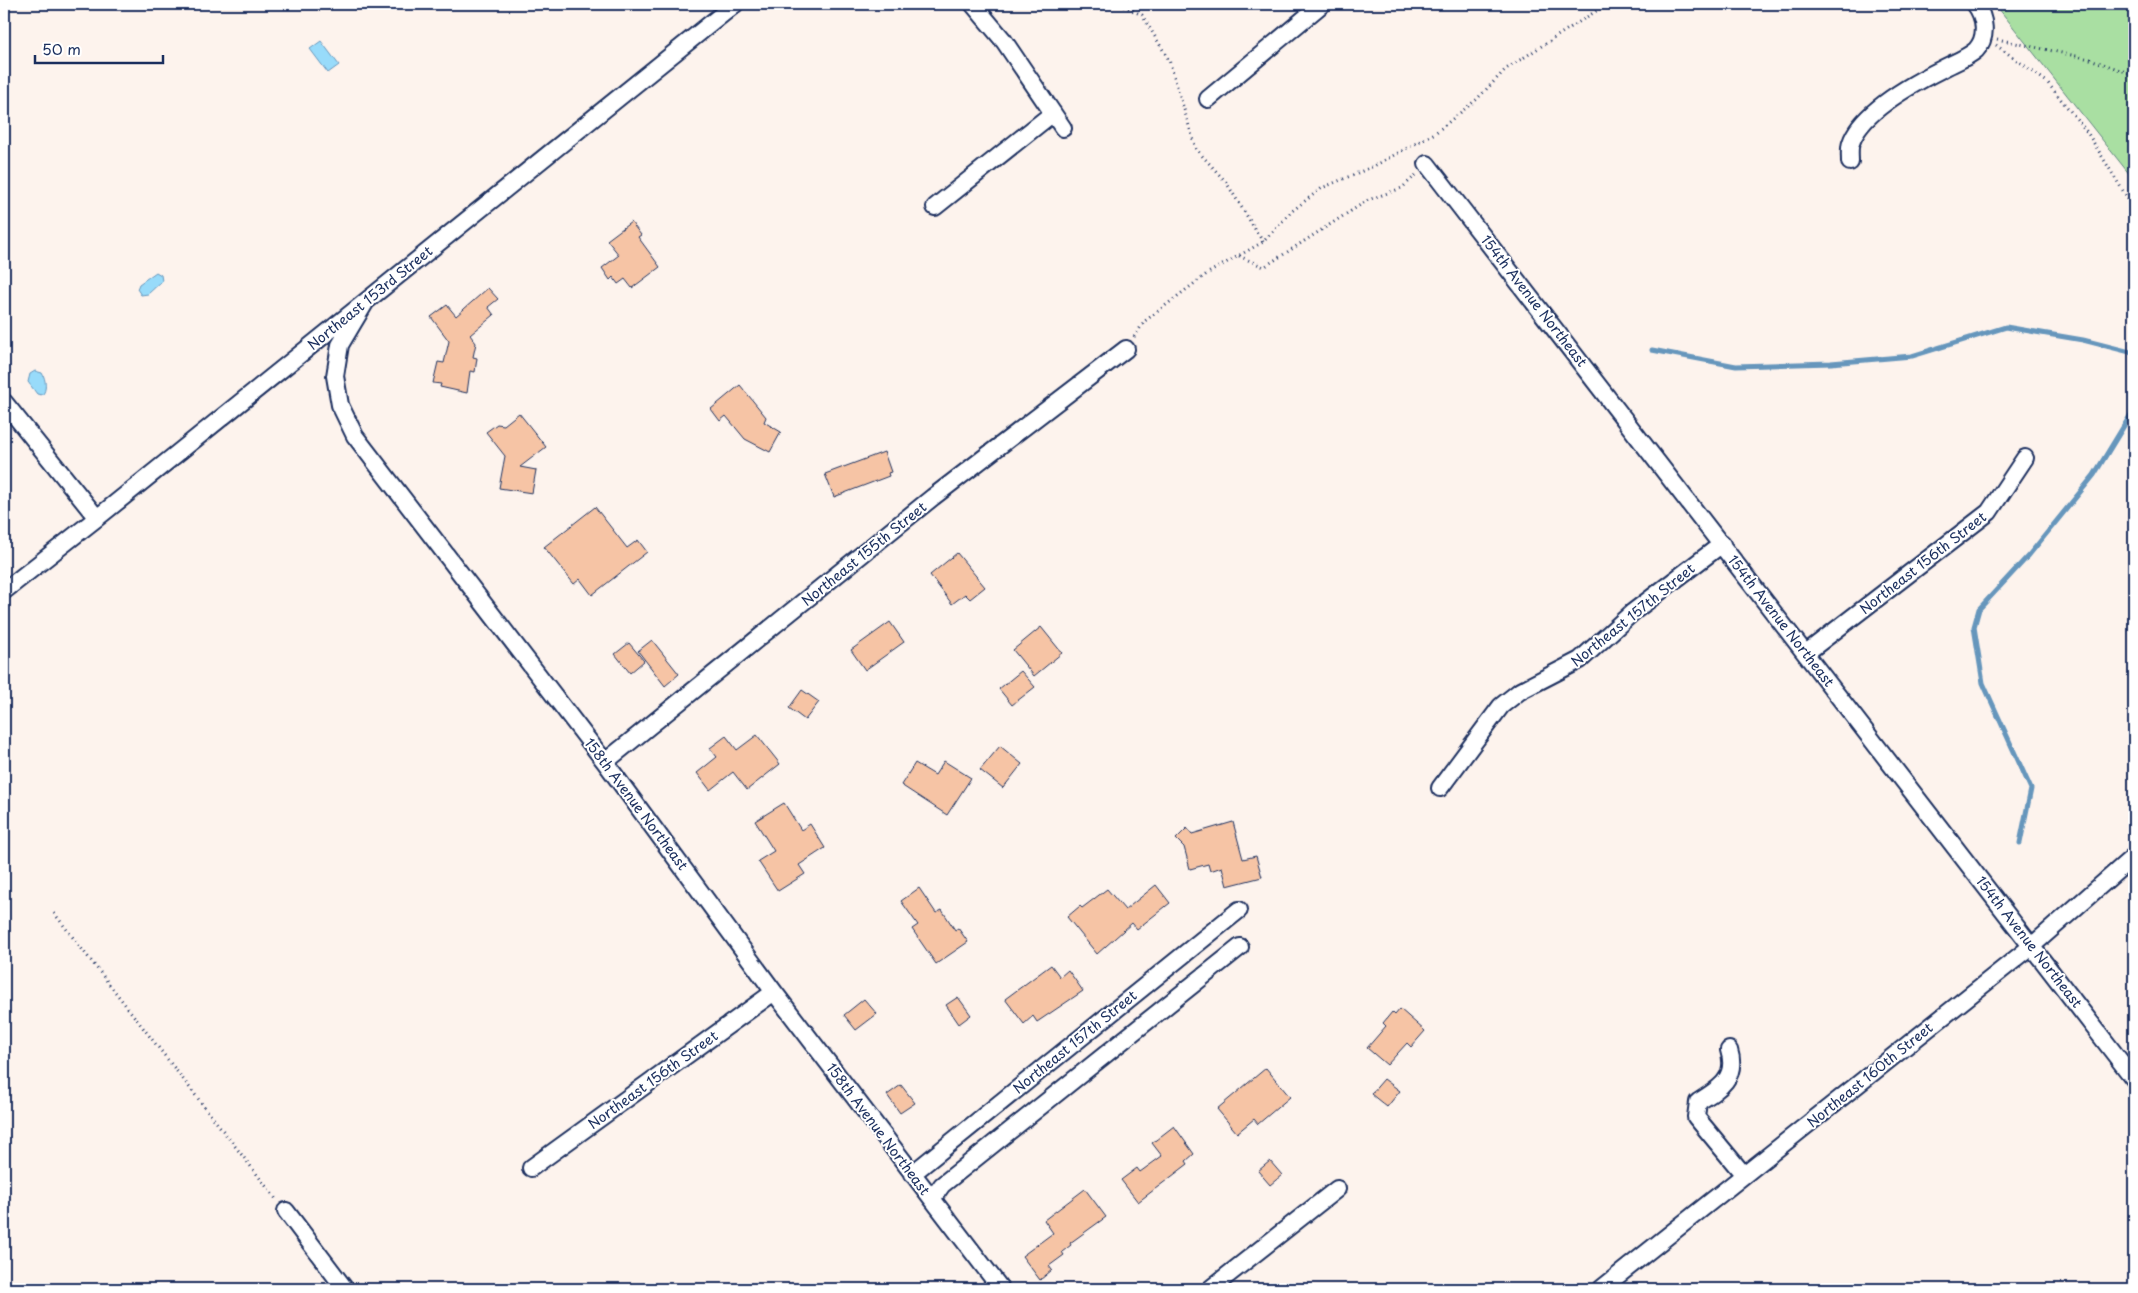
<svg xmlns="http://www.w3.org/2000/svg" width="2138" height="1293" font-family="'Playpen Sans',sans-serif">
<rect width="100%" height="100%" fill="#fdf3ed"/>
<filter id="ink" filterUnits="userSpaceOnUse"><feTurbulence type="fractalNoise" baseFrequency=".02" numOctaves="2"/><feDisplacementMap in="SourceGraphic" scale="10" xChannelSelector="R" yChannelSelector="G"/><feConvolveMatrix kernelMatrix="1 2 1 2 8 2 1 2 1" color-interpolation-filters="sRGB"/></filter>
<g filter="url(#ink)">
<path fill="#a9dfa2" stroke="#628780" d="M1995 4H2134V180Z"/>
<path fill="#98dbfa" stroke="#6696bc" d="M321 41 339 65 328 73 310 49Z
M156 272 161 275 162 281 148 294 141 295 137 289 139 284Z
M35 371 42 373C46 379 47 391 42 395L37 394 28 382 30 374Z"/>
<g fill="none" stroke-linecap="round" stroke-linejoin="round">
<path stroke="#6696bc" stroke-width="5" d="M1652 350 1736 366 1831 363 1912 356 2006 327 2083 340 2134 353
M2020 843 2031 789 1983 683 1974 627 1979 609 2029 555 2094 475 2133 411 2134 404"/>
</g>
<path fill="#f6c4a5" stroke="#1b2f5e" d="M631 222 641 235 638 237 660 267 632 288 625 279 618 284 613 277 610 280 602 268 619 255 607 240Z
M488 288 498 299 488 307 494 315 470 335 476 343 473 357 477 358 475 372 470 371 467 393 440 387 441 384 433 383 438 362 444 363 449 341 431 317 447 305 456 316Z
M740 385 766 417 764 422 781 432 770 452 745 439 726 416 720 421 711 409Z
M519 413 546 447 520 467 536 470 532 493 499 488 505 456 486 432 497 424 504 425Z
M884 452 891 472 888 473 889 476 834 497 825 474Z
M595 507 627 548 638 540 647 552 592 595 580 579 574 584 544 547Z
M957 553 985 587 970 599 965 594 952 604 930 575Z
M890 622 904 642 865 670 851 650Z
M1041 627 1062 653 1034 676 1013 650Z
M652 640 679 674 665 686 638 651Z
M629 643 644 661 630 673 615 654Z
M1021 671 1035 687 1012 705 999 689Z
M802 690 819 702 805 720 789 708Z
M757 735 780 764 747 790 733 772 710 790 697 773 717 757 710 748 726 736 737 750Z
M1000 746 1022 764 1003 788 980 770Z
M944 761 971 778 947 815 901 785 915 763 935 775Z
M784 803 801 830 810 824 825 848 799 865 805 874 778 891 758 861 774 851 755 821Z
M1233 822 1243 859 1256 856 1262 877 1227 886 1222 867 1210 871 1208 864 1190 869 1184 847 1176 839 1187 828 1192 834Z
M1156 885 1170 903 1137 929 1132 923 1097 954 1067 917 1080 906 1082 908 1107 889 1125 910Z
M919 888 936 913 942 910 955 930 958 928 968 942 936 964 912 929 918 925 901 901Z
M1051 965 1060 977 1068 970 1083 991 1037 1022 1033 1016 1024 1024 1005 999Z
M958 997 971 1015 959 1024 946 1005Z
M864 999 877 1014 856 1030 844 1015Z
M1400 1009 1425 1031 1411 1047 1407 1043 1387 1065 1367 1048 1386 1026 1383 1023 1392 1012 1395 1015Z
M1266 1068 1290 1097 1258 1124 1254 1119 1237 1133 1217 1109Z
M1384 1079 1400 1091 1387 1107 1371 1094Z
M901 1085 915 1103 900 1113 887 1095Z
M1174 1126 1194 1154 1186 1161 1188 1164 1138 1202 1121 1180 1137 1168 1140 1172 1162 1156 1152 1143Z
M1270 1161 1282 1175 1270 1185 1258 1171Z
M1085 1189 1106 1217 1070 1243 1071 1245 1062 1252 1064 1255 1049 1266 1052 1270 1040 1280 1022 1256 1053 1233 1044 1220Z"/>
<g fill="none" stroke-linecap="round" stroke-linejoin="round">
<g stroke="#1b2f5e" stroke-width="20">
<path id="minor" d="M973 4 1004 41 1063 128
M1208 99 1322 4
M1850 162C1850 156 1849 148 1851 143 1861 112 1914 83 1942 69 1953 63 1967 58 1976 50 1988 37 1985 17 1975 4
M1427 164 2134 1079
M935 207 1053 113
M365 303 340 345 335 376 340 405 355 436 605 762 774 992 1001 1289
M4 402 97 518
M4 591 97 518 735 4
M1806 653 1989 512 2025 458
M605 762 933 497 1126 349
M1440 788 1501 706 1520 691 1580 660 1633 612 1722 544
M1729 1050C1738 1078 1719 1089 1698 1102L1696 1117 1744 1175
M531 1168 774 992
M912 1174 1239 910
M932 1199 942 1185 1240 947
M286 1211 345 1289
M1210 1289 1337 1189
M1601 1289 2033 945 2134 856"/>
</g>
<path stroke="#1b2f5e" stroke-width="3" stroke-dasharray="1 4" stroke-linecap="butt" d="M1119 4 1142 15 1169 60 1196 149 1226 182 1263 242
M1997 39 2090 59 2134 75
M1996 45 2047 82 2087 132 2128 199H2134
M1239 256 1264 267 1368 200 1402 188 1416 175
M1134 337 1145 321 1208 273 1263 242 1292 211 1322 188 1374 166 1435 133 1476 100 1506 69 1607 4
M54 913 276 1199"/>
<use href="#minor" stroke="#fff" stroke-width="16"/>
</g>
</g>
<g text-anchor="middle" stroke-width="4" stroke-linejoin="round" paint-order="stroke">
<g font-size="14" fill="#1b2f5e" stroke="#fff">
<text transform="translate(370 298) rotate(-39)" y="5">Northeast 153rd Street</text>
<text transform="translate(1534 301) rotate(52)" y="5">154th Avenue Northeast</text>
<text transform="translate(864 554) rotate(-39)" y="5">Northeast 155th Street</text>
<text transform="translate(1923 563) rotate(-38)" y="5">Northeast 156th Street</text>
<text transform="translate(1633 615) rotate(-39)" y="5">Northeast 157th Street</text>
<text transform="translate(1781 621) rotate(52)" y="5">154th Avenue Northeast</text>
<text transform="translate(636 804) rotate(53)" y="5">158th Avenue Northeast</text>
<text transform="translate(2029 942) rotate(52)" y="5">154th Avenue Northeast</text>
<text transform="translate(1075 1042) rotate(-39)" y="5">Northeast 157th Street</text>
<text transform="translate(1870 1075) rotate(-39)" y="5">Northeast 160th Street</text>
<text transform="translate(653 1080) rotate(-36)" y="5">Northeast 156th Street</text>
<text transform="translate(878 1129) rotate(53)" y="5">158th Avenue Northeast</text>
</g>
</g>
<rect width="2138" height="1293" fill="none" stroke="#fff" stroke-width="20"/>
<rect x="10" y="10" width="2118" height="1273" fill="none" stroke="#1b2f5e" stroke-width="2" filter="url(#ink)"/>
<path d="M35 55v8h128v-8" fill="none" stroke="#1b2f5e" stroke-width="2.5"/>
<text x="42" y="55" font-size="15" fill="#1b2f5e" stroke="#ffffff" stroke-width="4" paint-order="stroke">50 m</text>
</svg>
